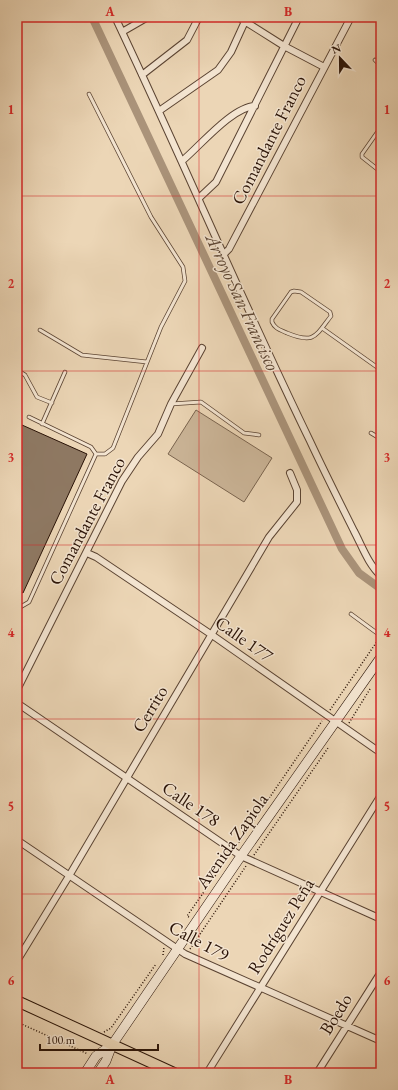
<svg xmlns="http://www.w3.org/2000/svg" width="398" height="1090" font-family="'EB Garamond',serif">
<rect width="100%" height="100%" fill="#ecd6b6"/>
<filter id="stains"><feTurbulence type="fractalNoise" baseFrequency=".005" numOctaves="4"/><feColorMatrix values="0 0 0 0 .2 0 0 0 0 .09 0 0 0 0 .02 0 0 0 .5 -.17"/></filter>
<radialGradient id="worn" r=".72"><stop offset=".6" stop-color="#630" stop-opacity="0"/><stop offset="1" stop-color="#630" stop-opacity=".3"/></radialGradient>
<path fill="#cbb598" stroke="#7a644f" d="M196 410 272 458 244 502 168 454Z"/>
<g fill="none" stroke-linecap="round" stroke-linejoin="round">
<path stroke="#aa937a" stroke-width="8" d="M92 17 342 549 359 573 381 589"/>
</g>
<path fill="#8e7862" stroke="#291206" d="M22 425 87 454 23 593 17 590V437Z"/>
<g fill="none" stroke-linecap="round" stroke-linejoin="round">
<g stroke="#5a4332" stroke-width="4.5">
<path id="lane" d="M375 60 381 66
M89 94 151 217 183 267 185 281 161 327 113 448 105 454H96
M381 127 362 154V157L381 172
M294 291 301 292 330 312 331 316C315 337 314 344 287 333 281 330 275 329 272 322V319L291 292Z
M322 328 381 370
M40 330 82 355 147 362
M17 370 25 375 37 397 52 403
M171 404 201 402 244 433 259 435
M42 424 65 372
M371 433 381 439
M17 609 29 602 96 454 91 447 29 417
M351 614 381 636"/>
</g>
<g stroke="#5a4332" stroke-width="8">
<path id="street" d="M115 17C182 158 242 301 310 441 324 471 339 501 354 531 362 546 368 564 381 576
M238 17 284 46 324 67
M122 32 148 17
M142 75 187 40 199 17
M159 111 218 70 231 52 247 17
M182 161C200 146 232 107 255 106
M199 198 216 182 299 17
M224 254 229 249 351 17
M87 553 96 557 212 635 381 753
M17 690 122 481 138 457 158 434 171 404 202 348
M17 703 241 856 381 919
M17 840 185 954 381 1041
M17 961 69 876 269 537 297 502V490L290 473
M207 1073 381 795
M317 1073 381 972"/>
</g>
<g stroke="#291206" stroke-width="10">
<path id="secondary" d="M85 1073 96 1056 112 1045
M98 1073 106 1061 112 1045 241 856 381 657"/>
</g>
<g stroke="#291206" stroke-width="12">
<path id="primary" d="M17 1001 174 1073"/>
</g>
<path stroke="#291206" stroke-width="1.5" stroke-dasharray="1 2" stroke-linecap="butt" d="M17 21 19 17
M330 710 378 640
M349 723 370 689
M237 845 322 721
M254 855 328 748
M189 917 187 916 225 862V857L227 855
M190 949 246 866
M163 955 164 947
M17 1022 88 1054
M104 1032 111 1028 156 964"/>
<use href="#lane" stroke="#f3e4d0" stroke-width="3"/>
<use href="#street" stroke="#f3e4d0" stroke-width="6"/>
<use href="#secondary" stroke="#f3e4d0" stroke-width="9"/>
<use href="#primary" stroke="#ecd6b6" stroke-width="10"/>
</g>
<path fill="none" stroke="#d62828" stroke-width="1" stroke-opacity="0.55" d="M199 17V1073M17 196H381M17 371H381M17 545H381M17 719H381M17 894H381"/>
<g text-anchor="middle" stroke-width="3" stroke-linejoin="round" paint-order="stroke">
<g font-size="18" fill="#291206" stroke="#f3e4d0">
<text transform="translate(269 140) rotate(-63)" y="6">Comandante Franco</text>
<text transform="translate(87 521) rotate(-62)" y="6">Comandante Franco</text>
<text transform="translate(244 639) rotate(35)" y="6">Calle 177</text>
<text transform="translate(150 709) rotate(-59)" y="6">Cerrito</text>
<text transform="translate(191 804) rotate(34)" y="6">Calle 178</text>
<text transform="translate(232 841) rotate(-55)" y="6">Avenida Zapiola</text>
<text transform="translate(281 926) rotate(-58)" y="6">Rodríguez Peña</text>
<text transform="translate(199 941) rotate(28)" y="6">Calle 179</text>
<text transform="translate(336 1014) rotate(-58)" y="6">Boedo</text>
</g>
<g font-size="19" font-style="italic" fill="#5d4634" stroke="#f3e4d0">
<text transform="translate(243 302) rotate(65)" y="7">Arroyo San Francisco</text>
</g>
</g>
<rect width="398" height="1090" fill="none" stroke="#ecd6b6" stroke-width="44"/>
<g transform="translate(340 58) rotate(338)" stroke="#f3e4d0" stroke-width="3" paint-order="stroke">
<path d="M0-3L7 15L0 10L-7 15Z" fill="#291206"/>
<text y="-6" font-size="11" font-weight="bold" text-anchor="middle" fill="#291206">N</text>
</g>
<path d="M40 1044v6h118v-6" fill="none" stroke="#291206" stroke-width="2"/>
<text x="46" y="1044" font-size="12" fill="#291206" stroke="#f3e4d0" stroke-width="3" paint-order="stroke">100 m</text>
<rect x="22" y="22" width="354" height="1046" fill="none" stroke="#d62828" stroke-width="1.5"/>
<g font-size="13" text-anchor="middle" font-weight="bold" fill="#d62828">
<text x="110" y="16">A</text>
<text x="288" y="16">B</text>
<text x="11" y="114">1</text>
<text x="387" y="114">1</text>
<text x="11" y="288">2</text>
<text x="387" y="288">2</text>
<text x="11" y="462">3</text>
<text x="387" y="462">3</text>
<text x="11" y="637">4</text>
<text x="387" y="637">4</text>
<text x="11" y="811">5</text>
<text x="387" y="811">5</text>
<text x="11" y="985">6</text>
<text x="387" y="985">6</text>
<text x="110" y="1084">A</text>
<text x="288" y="1084">B</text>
</g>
<rect width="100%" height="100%" filter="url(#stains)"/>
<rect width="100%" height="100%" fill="url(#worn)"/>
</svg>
